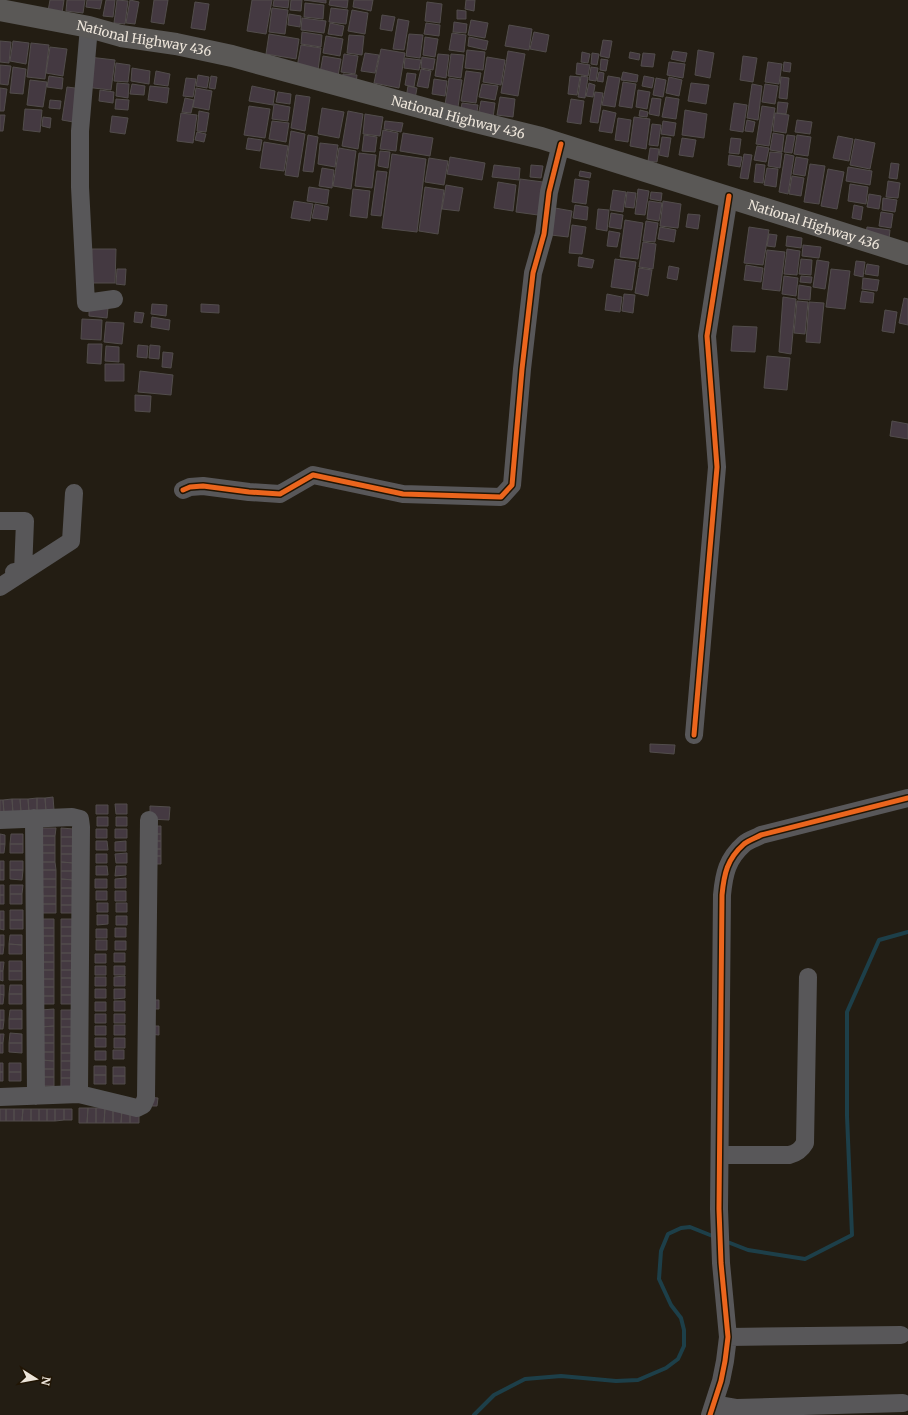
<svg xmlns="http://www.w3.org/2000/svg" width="908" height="1415" font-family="Merriweather,serif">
<rect width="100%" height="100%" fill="#231d13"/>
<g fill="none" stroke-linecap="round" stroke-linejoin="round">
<path stroke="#1d3f49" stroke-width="4" d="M725 1241 748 1250 805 1259 852 1235 847 1116V1012L879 940 908 932
M474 1415 494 1395 525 1379 561 1376 616 1381 638 1380 666 1368 678 1359 684 1346V1330L681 1318 671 1305 659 1279 661 1251 668 1234 681 1228 690 1227 715 1237"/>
</g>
<path fill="#443941" stroke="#524d4c" d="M50 0H64L62 13 48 11Z
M67 0H85L83 13 66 11Z
M87 0H102L100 9 86 7Z
M106 0H115L113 17 103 16Z
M117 0 128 1 125 24 114 23Z
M130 0 139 2 135 24 126 23Z
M154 0H168L164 24 151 22Z
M252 0H272L266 34 247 31Z
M274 0H289L288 8 273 6Z
M291 0H302L301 11 290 10Z
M304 0H326V3Z
M330 0H348L347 8 329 5Z
M354 0H373L371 11 353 7Z
M466 0H475L474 11 465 9Z
M195 2 209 4 205 30 191 28Z
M427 2 442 4 440 23 425 21Z
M305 3 324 5 323 19 304 17Z
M272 8 288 10 285 34 269 32Z
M331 8 348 10 346 24 329 22Z
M352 10 368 13 365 34 348 31Z
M457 10 466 11V19H457Z
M289 14 301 16 300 27 288 25Z
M382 15 395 17 392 31 380 29Z
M302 18 326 21 324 33 301 30Z
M398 19 409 21 404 50 393 49Z
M471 20 488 23 485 38 468 35Z
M454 22 467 24 466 33 453 32Z
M330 23 344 26 342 36 328 34Z
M426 23 440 25 439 36 424 34Z
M509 25 532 29 529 50 505 46Z
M302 32 322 35 321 47 301 44Z
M534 32 549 35 546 52 530 49Z
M452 33 466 35 464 52 449 50Z
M269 34 299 39 296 59 266 54Z
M409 34 423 35 420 58 406 56Z
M349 35 364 36 362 55 347 53Z
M326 36 343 39 340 56 323 53Z
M425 37 438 39 435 57 423 55Z
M469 37 488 41 486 50 468 46Z
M603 40 612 41 609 58 600 56Z
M0 41 11 42 9 63 0 62Z
M13 41 29 43 26 64 10 61Z
M31 43 49 45 45 79 27 77Z
M301 45 321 48 318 70 297 67Z
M50 47 67 49 63 76 46 73Z
M381 49 405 53 399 88 374 83Z
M467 50 485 52 483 70 465 68Z
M698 50 714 53 710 78 695 75Z
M508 51 525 54 518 96 501 93Z
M673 51 687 53 685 62 671 59Z
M582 52 590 54 588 63 581 62Z
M630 52 640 54 639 60 629 58Z
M365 53 379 55 375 73 361 71Z
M592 53 599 54 597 65 591 64Z
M643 53 655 54 653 67 641 66Z
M344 54 358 56 355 74 341 72Z
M438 54 449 55 446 78 435 76Z
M451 54 464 55 461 78 448 76Z
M323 56 341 59 338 76 320 73Z
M743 56 757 58 753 82 740 80Z
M89 57 115 60 111 90 85 87Z
M422 57 435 59 433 70 421 68Z
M487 57 505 60 501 85 483 82Z
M405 58 421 60 419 70 404 68Z
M601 59 608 60 606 71 600 70Z
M669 62 685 64 683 78 667 75Z
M768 62 782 64 779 84 765 82Z
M784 62 791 63 790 72 783 71Z
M116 63 130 65 128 82 114 81Z
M577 63 590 65 588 76 576 74Z
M0 65 11 66 8 85 0 84Z
M13 67 26 69 23 94 10 93Z
M591 67 598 68 596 81 589 80Z
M132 68 150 71 149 84 131 81Z
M421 69 431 71 428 88 417 86Z
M156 71 170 74 168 86 154 84Z
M466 71 481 73 476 103 461 101Z
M599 72 604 73 603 82 597 81Z
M623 72 638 75 637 82 621 80Z
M407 73 416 74 414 87 405 85Z
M343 74 357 75 356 83 342 81Z
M198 75 209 77 207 88 196 86Z
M49 76 63 78 62 89 47 87Z
M211 76 217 77 215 89 209 88Z
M570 76 580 77 577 95 568 94Z
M581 76 588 77 585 98 578 97Z
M608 76 620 78 615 107 602 105Z
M644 76 654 78 652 88 642 86Z
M669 77 682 80 679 96 666 93Z
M781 77 789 78 787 99 779 98Z
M186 78 196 79 193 97 183 96Z
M449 78 462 80 458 107 445 105Z
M656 78 666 80 663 97 653 95Z
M434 79 447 81 445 96 432 94Z
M30 80 47 82 43 107 27 105Z
M623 82 636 84 632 108 619 106Z
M117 83 129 84 128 98 116 96Z
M589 83 595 85 593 97 586 96Z
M691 83 709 85 706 104 688 101Z
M132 84 145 86 144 95 130 94Z
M482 84 498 86 495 100 479 97Z
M752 84 762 86 758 120 747 118Z
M765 84 778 86 775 104 762 102Z
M150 86 169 88 167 103 148 100Z
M252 86 275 91 273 105 249 101Z
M408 86 417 88 415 99 406 98Z
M67 87 83 89 79 123 62 120Z
M0 88 7 89 4 111H0Z
M196 88 212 91 209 110 193 107Z
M100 90 114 92 113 103 99 101Z
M638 90 650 92 647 109 636 107Z
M278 92 291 94 290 104 276 102Z
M595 92 603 93 598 123 590 122Z
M296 95 310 97 305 131 291 128Z
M500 97 515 99 513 117 497 115Z
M666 97 679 99 676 119 662 117Z
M185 98 194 100 191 113 182 112Z
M652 98 661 99 659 116 649 114Z
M116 99 129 100 128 110 115 109Z
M571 99 584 101 581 124 567 122Z
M50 100 61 101 60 109 49 108Z
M481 101 495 103 493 118 478 116Z
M778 102 788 103 786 114 777 113Z
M462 103 478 105 477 112 461 109Z
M734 103 747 105 743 132 730 130Z
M274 104 290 107 288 121 272 119Z
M249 106 270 109 265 138 244 135Z
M762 106 775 108 769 146 756 144Z
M322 108 344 112 339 138 318 134Z
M25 109 42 110 40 132 23 130Z
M603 110 616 113 612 133 599 131Z
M640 110 648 112 647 117 639 116Z
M685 110 707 114 704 138 682 135Z
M199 111 209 113 206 132 197 131Z
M348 111 363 114 358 149 342 146Z
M181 113 197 115 193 143 177 141Z
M775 113 789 115 786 133 773 131Z
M365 114 383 117 380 136 363 134Z
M0 115H5L3 131H0Z
M112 116 128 118 125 134 110 132Z
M43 117 51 118 50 128 42 126Z
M634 117 650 119 646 149 630 146Z
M618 118 631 120 628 142 615 140Z
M747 120 755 122 753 132 745 131Z
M797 120 812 122 810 134 795 132Z
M272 121 289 123 286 142 269 139Z
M385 121 403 123 401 132 384 129Z
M663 121 676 123 674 136 661 134Z
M652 124 661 125 658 146 649 145Z
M383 130 398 133 396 151 380 149Z
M291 131 305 134 298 177 285 175Z
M197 132 206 134 204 142 195 140Z
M403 133 433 138 430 156 400 151Z
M773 133 784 135 782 152 770 150Z
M308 135 318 137 313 172 303 171Z
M364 135 377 137 375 152 362 151Z
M787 135 795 136 792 153 784 152Z
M797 135 811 137 808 156 794 154Z
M838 136 853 139 849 161 833 158Z
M662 137 671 138 668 157 659 155Z
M248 138 262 140 260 151 246 149Z
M682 138 696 140 693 157 679 155Z
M731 138 741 139 739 154 729 153Z
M855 139 875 143 870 169 850 165Z
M264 142 288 146 284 171 260 168Z
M320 143 338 145 335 167 318 164Z
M757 146 769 148 766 162 754 160Z
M339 148 356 151 351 189 333 186Z
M650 148 659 149 657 162 648 161Z
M380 151 390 152 388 168 378 166Z
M770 152 782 153 780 168 768 166Z
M359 153 376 155 372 188 355 186Z
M392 154 426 159 417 232 382 228Z
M744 154 752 155 748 179 740 178Z
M785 154 794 156 788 194 779 192Z
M729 155 742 157 740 167 728 165Z
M450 157 485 163 482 180 447 174Z
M796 157 808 159 805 176 793 174Z
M429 158 448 161 444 185 425 182Z
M891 163 899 164 897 179 889 178Z
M756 164 765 165 763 183 754 182Z
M810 164 825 166 819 204 804 202Z
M494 165 520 168 519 180 492 177Z
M531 165 543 166 541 178 530 177Z
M848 167 872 171 870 185 846 181Z
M322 168 334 170 332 188 319 186Z
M767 168 778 169 776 187 764 185Z
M828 169 844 172 837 209 821 206Z
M377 171 387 172 381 216 371 215Z
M580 171 591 173 590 178 579 176Z
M792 176 804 178 801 196 789 194Z
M520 179 543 182 538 215 516 212Z
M575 179 589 181 586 204 572 202Z
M888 181 900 183 898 198 886 197Z
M498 182 516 185 513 211 494 208Z
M850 184 868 187 866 204 848 201Z
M446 185 463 188 459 211 442 209Z
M309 187 329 190 327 204 307 201Z
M425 187 444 190 438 234 419 231Z
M353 189 370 191 367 218 350 216Z
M638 189 649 191 645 215 635 214Z
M613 190 626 192 623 212 610 210Z
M627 192 636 193 634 208 625 207Z
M651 192 662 193 661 201 650 199Z
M869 194 881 196 879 209 867 207Z
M883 198 897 200 895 212 882 210Z
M294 201 313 204 310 221 291 218Z
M649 201 662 203 659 221 647 219Z
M663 201 681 204 678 228 660 226Z
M315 204 329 207 327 220 312 218Z
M575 205 588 207 587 220 573 218Z
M854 205 863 207 861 220 852 218Z
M555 208 572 211 568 237 551 235Z
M598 209 609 210 607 231 596 229Z
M881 212 893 214 891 228 879 226Z
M611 213 623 215 621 229 609 227Z
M688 214 700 215 698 229 686 227Z
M625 220 643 223 638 259 620 257Z
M646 221 658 223 655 242 643 241Z
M572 225 586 227 582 254 569 253Z
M660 227 676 230 674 242 658 239Z
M749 227 769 230 763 265 744 263Z
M867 227 890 230 889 239 866 235Z
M609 231 620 233 617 247 607 246Z
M769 234 777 235 775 247 767 246Z
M787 236 802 238 801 248 786 246Z
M643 242 656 244 653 269 639 267Z
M803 245 821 247 819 258 802 256Z
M92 249H116L115 283H91Z
M787 249 800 251 797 275 784 274Z
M767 250 785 252 780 291 762 289Z
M579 257 594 260 592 268 578 266Z
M615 259 636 262 632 290 611 287Z
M801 259 812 260 811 275 799 274Z
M817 260 829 262 825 289 813 287Z
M856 261 865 262 863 277 854 275Z
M867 264 879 266 878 276 865 274Z
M746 265 763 268 761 282 744 280Z
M669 266 679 268 677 280 667 278Z
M639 268 652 270 648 296 635 293Z
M117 269H126L125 285 116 284Z
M831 269 850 271 845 309 826 307Z
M784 276 798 278 796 296 782 294Z
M801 276 812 277 811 283 800 282Z
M863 278 879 280 877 291 862 289Z
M799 285 811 287 810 300 798 299Z
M862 291 874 293 873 303 860 302Z
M607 294 622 297 620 312 605 310Z
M624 294 635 295 633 313 622 311Z
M783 297 796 299 791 354 779 352Z
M904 298 908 299V325L899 323Z
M797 301 808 302 805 334 794 333Z
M809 302 824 303 820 343 806 342Z
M152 304 167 305 166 316 151 314Z
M201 304 219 305V313L201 312Z
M89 307 108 308 107 318 89 316Z
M885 310 897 312 894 333 882 331Z
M135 312 144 313 142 323 134 322Z
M152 317 170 320 169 330 151 327Z
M82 319 102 320 101 340 81 339Z
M106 322 124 323 122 344 104 342Z
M733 326 757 327 755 352 731 351Z
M88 344H102L101 364 87 363Z
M138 345 148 346 147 358 137 357Z
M150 345 160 346 159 359 149 358Z
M106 346 119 347V362L105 361Z
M163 352 173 353 171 368 162 367Z
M767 356 790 358 787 390 764 388Z
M105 364H124V381H105Z
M140 371 173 375 171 395 138 392Z
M135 395 151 396 150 412 135 411Z
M892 421 908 424V439L890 436Z
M650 744 675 745 674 754 650 752Z
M53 797 54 810 46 811 45 798Z
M37 798V811L29 812 28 799Z
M37 798H45L46 811H37Z
M12 799 13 813H4L3 800Z
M12 799H20L21 812 13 813Z
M20 799H28L29 812H21Z
M0 800H3L4 813H0Z
M115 804H127V814H116Z
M96 805H108V814H96Z
M150 806 170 807 169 820 150 819Z
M97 817H108V826H97Z
M116 817H127V826H116Z
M150 826H161V834H150Z
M42 828H56L55 836H42Z
M61 828 74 829V837H61Z
M96 829H107V838H96Z
M115 829H127V838H115Z
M0 834 5 835V844H0Z
M11 834H23V844H10Z
M150 834H161V841H150Z
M42 836H55V845H42Z
M61 837H74V846H61Z
M96 841H107L108 850H96Z
M126 841V851H115V842Z
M150 841H161V849H150Z
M0 844H5L4 853H0Z
M10 844H23V853H10Z
M42 845H55V853H42Z
M61 846H74V854H61Z
M150 849H161V856H150Z
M42 853H55V862H42Z
M127 853V863H116L115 854Z
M61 854H74V863L61 862Z
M96 854H107V863H96Z
M150 856H161V864H150Z
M0 861H4V870H0Z
M10 861H23V870H10Z
M42 862H55L56 870H42Z
M61 862 74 863V871H61Z
M96 866H107L108 875H96Z
M116 866H126V875L115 876Z
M0 870H4V880H0Z
M10 870H23L22 880 10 879Z
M42 870H56V879H42Z
M61 871H74V880L61 879Z
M126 878V888H115V879Z
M42 879H56V887H42Z
M61 879 74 880V888H61Z
M95 879H107V888H95Z
M0 885H4V895H0Z
M10 885H23L22 894H10Z
M42 887H56V896H43Z
M61 888H74V896H61Z
M96 891H107V900H96Z
M115 891H126V901H115Z
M10 894H22V904H10Z
M0 895H4V904H0Z
M43 896H56V904H42Z
M61 896H74V905H61Z
M97 903H108V912H97Z
M116 903H127V912H116Z
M42 904H56V913H42Z
M61 905H74V913H61Z
M10 910H23V920H10Z
M0 911H4V920H0Z
M97 915H108V924L97 925Z
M116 916H127V925H116Z
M41 919H54V928H41Z
M61 919H74V927H61Z
M0 920H4V930L0 929Z
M10 920H23V929H10Z
M61 927H74V936H61Z
M41 928H54V936H41Z
M115 928H126V937H115Z
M96 929H107V938H96Z
M0 935H4V945H0Z
M10 935H22V945L9 944Z
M41 936H54V945H41Z
M61 936H74V944H61Z
M96 940H107V950H96Z
M115 941H126V950H115Z
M9 944 22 945V954H9Z
M61 944H74V953H61Z
M0 945H4L3 954H0Z
M41 945H54V953H41Z
M41 953H54V962H41Z
M61 953H74V961H61Z
M114 953H125V962H114Z
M95 954H106V963H95Z
M9 961H22V971H9Z
M61 961H74V970H61Z
M0 962H4L3 971H0Z
M41 962H54V970H41Z
M95 966H106V975H95Z
M114 966H125V975H114Z
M41 970H54V979H41Z
M61 970H74V978H61Z
M0 971H3V981L0 980Z
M9 971H22V980H9Z
M125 976V986H114V977Z
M95 977H106V986H95Z
M61 978H74V987H61Z
M41 979H54V987H41Z
M0 985H4V995L0 994Z
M10 985H22V994H9Z
M41 987H54V996H41Z
M61 987H74V995H61Z
M95 989H106V998H95Z
M114 989H125V998L114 999Z
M0 994 4 995 3 1004H0Z
M9 994H22V1004H9Z
M61 995H74V1004H61Z
M41 996H54V1004H41Z
M149 1000H159V1009H149Z
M114 1001H125V1011H114Z
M95 1002H106V1011H95Z
M54 1009V1018H41V1010Z
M0 1010H4V1020H0Z
M10 1010H22V1019H9Z
M61 1010H74V1019H61Z
M95 1014H106V1023H95Z
M114 1014H125V1023H114Z
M41 1018H54V1026L41 1027Z
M9 1019H22V1029H9Z
M61 1019H74V1027H61Z
M0 1020H4L3 1029H0Z
M114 1025H125V1035H114Z
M54 1026V1035H41V1027Z
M95 1026H106V1035H95Z
M148 1026H159V1035L148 1034Z
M61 1027H74V1036H61Z
M10 1033 22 1034V1043H9Z
M0 1034H4L3 1043H0Z
M41 1035H54V1043H41Z
M61 1036H74V1044H61Z
M95 1038H106V1047H95Z
M114 1038H125V1048H114Z
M0 1043H3V1053H0Z
M9 1043H22V1053L9 1052Z
M41 1043H54V1052H41Z
M61 1044H74V1053H61Z
M113 1050H124V1059H113Z
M95 1051H106V1060H95Z
M41 1052H54V1061L41 1060Z
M61 1053H74V1061H61Z
M41 1060 54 1061V1069H41Z
M61 1061H74L75 1070H61Z
M0 1063H3V1072H0Z
M9 1063H21V1072H9Z
M94 1066H106V1075H94Z
M113 1067H125V1076H113Z
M41 1069H54V1077H41Z
M61 1070H75V1078H61Z
M0 1072H3V1081H0Z
M9 1072H21V1081H9Z
M94 1075H106V1084H94Z
M113 1076H125V1084H113Z
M41 1077H54V1086H41Z
M61 1078H75V1087H61Z
M147 1097 158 1098 157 1106H147Z
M79 1108H88L87 1123H79Z
M88 1108H96V1123H87Z
M96 1108H105L104 1123H96Z
M105 1108H113V1123H104Z
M113 1108 122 1109 121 1123H113Z
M0 1109H6V1121H0Z
M6 1109H14V1121H6Z
M14 1109H23L22 1121H14Z
M23 1109H31V1121H22Z
M31 1109H39V1121H31Z
M39 1109H47V1121H39Z
M47 1109H55V1121H47Z
M55 1109H64V1120L55 1121Z
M64 1109H72V1120H64Z
M122 1109H130V1123H121Z
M130 1109H139V1123H130Z"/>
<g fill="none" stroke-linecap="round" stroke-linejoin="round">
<path stroke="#585759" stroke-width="18" d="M89 27 80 131V187L86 303 114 299
M183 490 190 487 203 486 249 492 280 494 313 475 403 494 501 497 512 485 522 369 533 273 544 234 549 192 561 144
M0 521H25L23 572H14
M0 587 71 541 74 493
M694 735 717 467 707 336 729 196
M34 818 36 1096
M0 820 72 817 80 819 81 827 79 1094
M0 1097 79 1094 137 1108 143 1105 146 1098 149 820
M721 1155H789C797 1153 801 1150 805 1143L808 977
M728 1337 901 1335
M714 1404 737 1408 903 1403
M710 1415 721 1381 725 1361 728 1337 721 1263 719 1209 722 895C724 874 727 859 744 844 749 840 756 838 761 835L908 798"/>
<path stroke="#5a5856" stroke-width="22" id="s1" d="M0 10 89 27 121 36 176 44 232 56 452 116 541 138 908 254"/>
<g stroke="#211504" stroke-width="8">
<path id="cycleway" d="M183 490 190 487 203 486 249 492 280 494 313 475 403 494 501 497 512 485 522 369 533 273 544 234 549 192 561 144
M694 735 717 467 707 336 729 196
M710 1415 721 1381 725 1361 728 1337 721 1263 719 1209 722 895C724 874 727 859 744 844 749 840 756 838 761 835L908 798"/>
</g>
<use href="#cycleway" stroke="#eb651d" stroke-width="5"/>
</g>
<g text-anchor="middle" stroke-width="3" stroke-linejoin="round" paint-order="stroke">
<g font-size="13" fill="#ede5da" stroke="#211504">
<text dy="5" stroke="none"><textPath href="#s1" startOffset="147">National Highway 436</textPath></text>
<text dy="5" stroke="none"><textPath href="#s1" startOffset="471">National Highway 436</textPath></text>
<text dy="5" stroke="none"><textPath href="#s1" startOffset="843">National Highway 436</textPath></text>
</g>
</g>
<g transform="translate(36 1379) rotate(101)" stroke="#211504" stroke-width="3" paint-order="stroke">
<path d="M0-3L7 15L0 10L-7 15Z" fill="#ede5da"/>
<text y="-6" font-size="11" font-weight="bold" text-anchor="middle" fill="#ede5da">N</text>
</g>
</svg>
